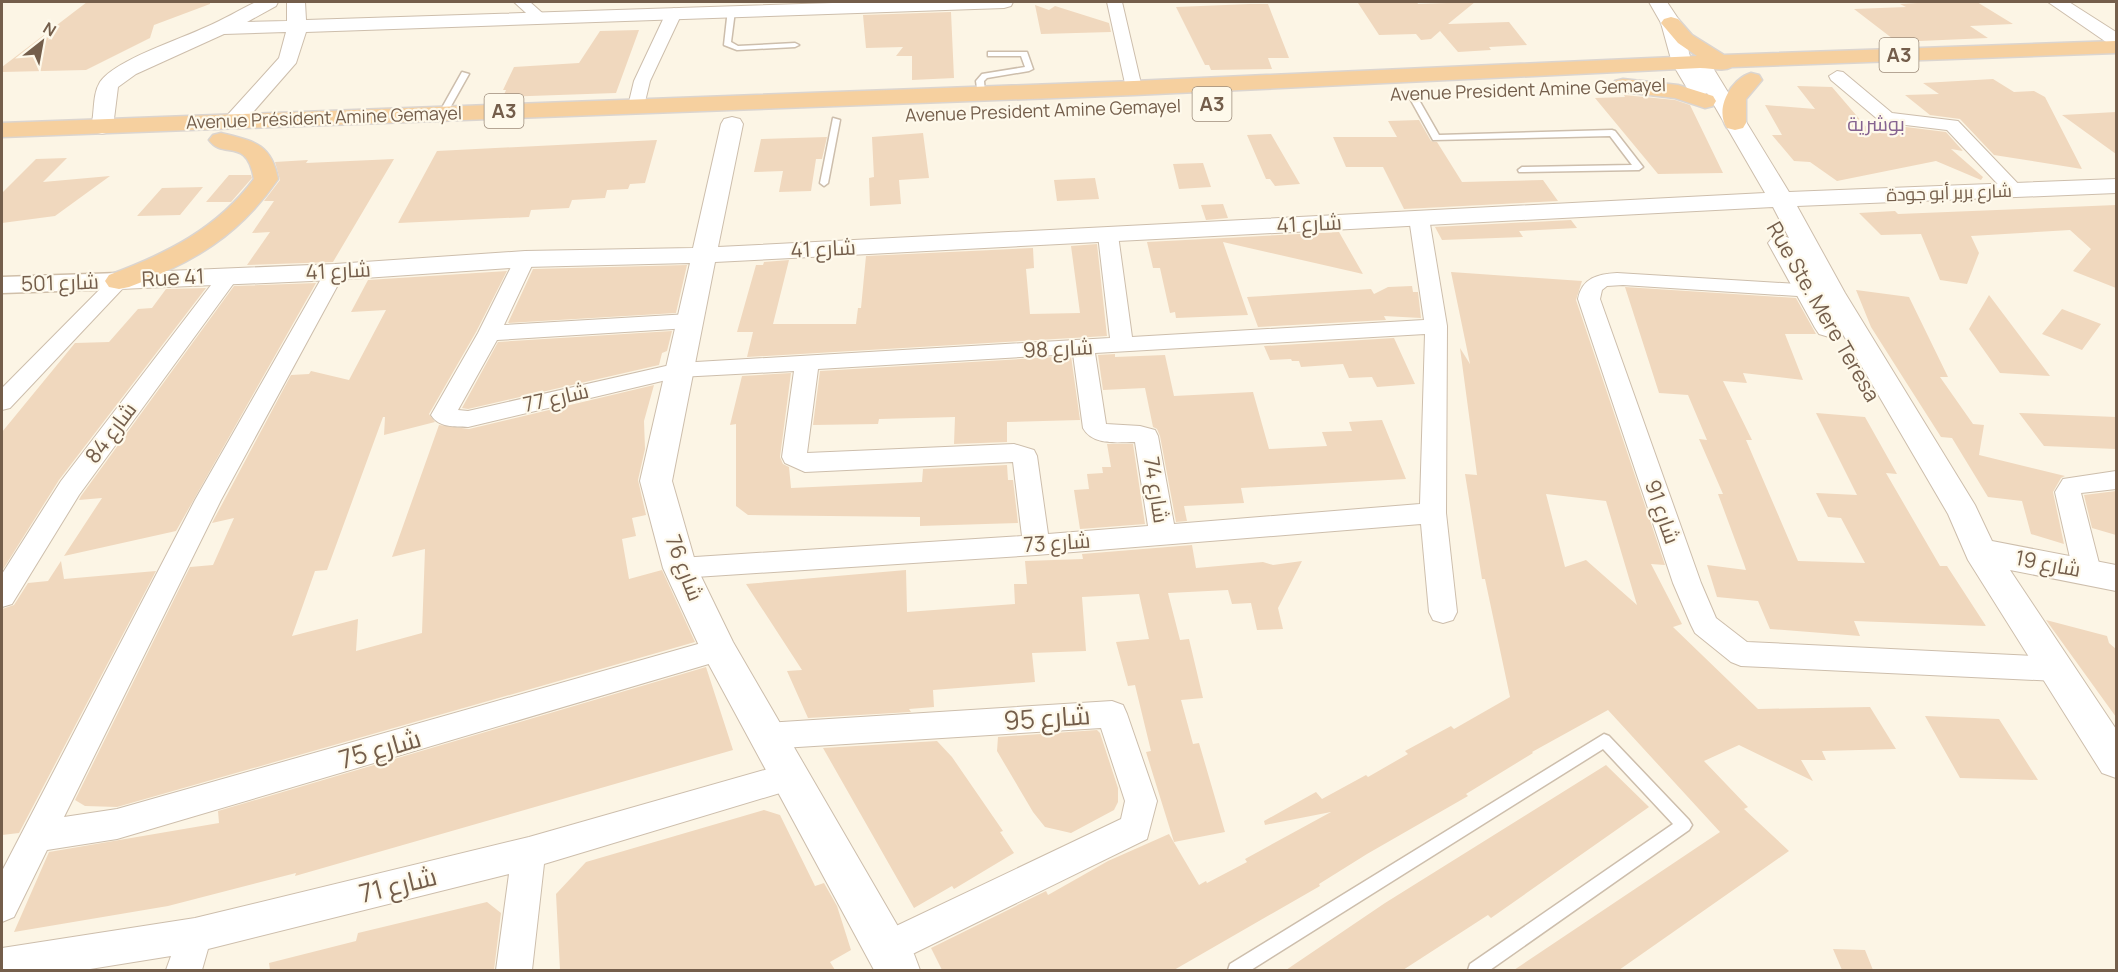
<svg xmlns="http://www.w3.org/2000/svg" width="2118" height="972" font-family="Manrope,Cairo,sans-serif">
<rect width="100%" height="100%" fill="#fcf5e5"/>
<path fill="#f0d8be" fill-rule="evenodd" d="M87 2H210V4L154 25 150 38 86 70 2 72V67Z
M1417 2 1418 4 1475 2 1448 24 1509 22 1527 45 1489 47 1491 50 1458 52 1440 31 1431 39 1421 40 1416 34 1379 35 1358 3Z
M1934 2H1977L2013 24 1970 26 1988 38 1897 42 1854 9 1906 7 1900 4Z
M1250 4H1268L1289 58H1268L1272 69 1211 70 1209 65H1205L1176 7Z
M1035 5 1049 10 1055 6 1109 23 1111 32 1041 34Z
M951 12 954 78 912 80V56H896L903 47 866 48 863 15Z
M639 30 616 93 503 97 506 90H503L514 67 579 63 600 31Z
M1993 79 2014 92 2034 91 2045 97 2082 169 1994 155 1960 119 1930 115 1905 95 1939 94 1923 83Z
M1797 86 1832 87 1868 129 1906 127 1946 132 1963 151 1951 149 1983 177 1981 180 1936 161 1837 181 1810 162 1794 161 1772 135H1782L1765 105 1815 109Z
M1624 95 1675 100 1690 105 1723 173 1658 174 1595 98 1625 97Z
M2116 112V154L2062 115Z
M1419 120 1431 141 1437 142 1462 182 1543 180 1558 201 1404 209 1383 167H1346L1333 137H1397L1388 121Z
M923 133 929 178 899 180 901 204 870 206 869 178 874 177 872 137Z
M1271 134 1300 184 1275 186 1270 179H1266L1247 135Z
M827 137 822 159H816L811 191 779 192 783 171 754 172 761 139Z
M657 140 645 183 630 184 628 189 607 190 605 198 572 200 569 208 531 210 529 217 398 223 437 151Z
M67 158 43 182 110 176 55 216 2 223V193L36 159Z
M394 159 333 262 247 265 270 232 252 233 274 201H264L280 180 275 162 308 160 306 163Z
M1203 163 1211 187 1179 189 1173 164Z
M229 175H251L252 178 231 202H206Z
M1095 178 1099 199 1057 201 1054 180Z
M203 187 180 215 137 216 162 188Z
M1223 204 1228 218 1206 220 1201 205Z
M2116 205V288L2073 271 2091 249 2070 230 1971 236 1979 253 1967 284 1940 280 1921 234 1881 235 1859 213 1895 211 1898 214Z
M1571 220 1577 228 1519 231 1523 237 1442 240 1435 227H1433Z
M1339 232 1363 274 1223 242 1248 315 1176 318 1175 312 1170 313 1160 268H1153L1147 242Z
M1097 244 1107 336 747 357 753 332H737L756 265H763L764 262 789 260 773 324H856L858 308H861L866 256 1033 248 1034 268 1026 269 1030 314 1080 313 1071 246Z
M687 265 676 313 508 323 533 269Z
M507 271 476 332 429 414 435 422 384 435 385 417H383L327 570 315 571 292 636 358 619 356 651 422 633 425 549 392 557 439 425 469 429 654 385 644 421 645 449 638 480 646 515 632 518 636 536 622 539 629 579 662 570 695 642 117 807 85 806 75 800 190 567 213 565 234 518 212 523 291 375 309 374 311 371 349 380 386 310 351 312 368 280Z
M1451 272 1582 281 1576 300 1665 565 1651 564 1682 624 1673 627 1758 709 1870 707 1896 749 1822 751 1826 760H1801L1813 781 1739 745 1704 761 1748 807 1744 809 1789 851 1619 970H1514L1720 832 1608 710 1532 752 1533 753 1466 794 1468 796 1367 854 1319 884 1320 886 1174 970H942L931 948 1046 891 1048 895 1108 861 1169 834 1199 885 1206 881 1207 883 1247 862 1245 859 1331 812 1265 825 1264 821 1316 792 1322 799 1366 775 1368 777 1408 754 1405 751 1451 726 1454 729 1510 697 1485 579H1482L1465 474 1477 475 1460 348 1470 364ZM1546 494 1606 501 1637 605 1586 560 1565 567Z
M316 283 176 531 64 556 102 498 79 500 81 496 234 286Z
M1412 286 1413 292H1418L1421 318 1384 316 1386 320 1258 327 1247 297 1371 289 1374 294 1388 287Z
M1625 287 1796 298 1816 334H1785L1803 380 1743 373 1747 383 1723 381 1752 440H1746L1798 561 1865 563 1841 518 1828 517 1816 493 1857 495 1816 413 1865 417 1897 474 1886 473 1940 566H1947L1986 626 1854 621 1860 636 1770 629 1758 601 1717 597 1707 565 1746 570 1744 564 1718 494H1723L1699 439 1707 440 1688 395 1659 393Z
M206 288 59 480 2 571V432L75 343 109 342 138 309 152 308 166 289Z
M1856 290 1909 297 1948 377H1940L1973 424 1984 425 1979 455 2065 476 2061 478 2053 492 2064 544 2031 534 2022 501 1988 497 1952 438 1941 437 1904 379 1871 327Z
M1989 295 2050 376 2000 373 1969 329Z
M2062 309 2101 324 2082 350 2042 334Z
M672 331 667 351 662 353 659 365 468 409 462 408 498 342Z
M1394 338 1415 384 1377 387 1372 377 1349 378 1343 364 1301 367 1299 361H1292L1291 359 1270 360 1264 346Z
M1115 354V357L1165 355 1174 396 1253 392 1269 449 1327 446 1322 432 1352 431 1349 422 1382 420 1406 479 1241 488 1244 503 1184 506 1187 521 1176 522 1160 436 1157 429 1153 427 1145 388 1103 390 1098 355Z
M1071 356 1080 420 1007 422V442L954 444 955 417 879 419 878 424 813 425 820 371Z
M791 373 780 457 783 464 789 467 791 488 922 482 923 469 1007 465 1008 480H1013L1018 523 920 526V517L748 515 736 506V424L730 425 742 376Z
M2019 413 2116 417V449L2044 446Z
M1107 444H1133L1145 524 1080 529 1074 490 1089 489 1087 474 1103 473 1102 467H1111Z
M2116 491V535L2092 528 2084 495Z
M1192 545 1196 568 1263 562 1273 565 1302 561 1278 608 1283 629 1257 630 1251 603 1232 604 1228 590 1168 593 1180 640 1189 639 1203 698 1181 700 1193 744 1199 743 1225 832 1174 842 1146 752 1151 751 1135 685 1128 686 1116 642 1149 639 1139 594 1082 597 1086 651 1032 653 1035 682 933 690 934 707 909 709 911 712 808 718 787 671 802 670 746 584 906 570 907 612 1015 604 1014 584H1027L1025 561 1083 559 1082 554Z
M61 561 64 579 156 571 19 833 2 835V609L14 605 28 583 48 581Z
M2046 620 2107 636 2109 643 2116 649V717Z
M706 667 733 750 295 876 296 873 168 906 14 932 49 852 219 823 218 811Z
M1925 716 1999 719 2038 780 1960 778Z
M1097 730 1100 733 1118 788V802L1114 810 1071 833 1045 827 1033 812 997 751 998 737Z
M937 741 952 757 1003 831 1000 832 1014 853 954 889 952 886 914 908 823 748Z
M1606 765 1649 807 1491 918 1488 915 1403 970H1286L1385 903Z
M764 810 780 815 815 886 824 883 837 906 851 950 830 962 835 970H560L556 894 586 862Z
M487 902 501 913 494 970H270L269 963 356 941 358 933Z
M1833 949 1865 950 1873 970H1842Z"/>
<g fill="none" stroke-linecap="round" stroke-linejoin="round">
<g stroke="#cdbeac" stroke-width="3">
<path id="service" d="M728 9 735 11 731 42 738 46 795 43 799 45 795 47 737 50 724 45Z
M988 52H1027L1033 69 1029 71 987 78 984 81 985 93 978 95 976 81 982 74 1025 67 1021 56H988Z
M462 72 469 74 446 115H440L439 113Z
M1409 93H1415L1439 135 1612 130 1615 131 1643 167 1639 170 1519 172 1518 170 1522 167 1632 165 1610 136 1433 140 1408 95Z
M833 118 840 120 828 183 824 186 820 183Z
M1604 734 1609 736 1689 820 1692 825 1689 830 1490 970H1468L1470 964 1673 824 1603 749 1251 970H1228L1230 964Z"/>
</g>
<g stroke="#cdbeac" stroke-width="2">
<path id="minor" d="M514 2H530L549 19 546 22H536Z
M1107 2H1122L1142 88 1140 92H1128L1126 88Z
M674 8 682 13 650 81 643 110H631L628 106 634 81 666 13Z
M1837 71 1843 72 1892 113 1958 121 2025 191 2022 195H2008L1947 130 1881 122 1831 80 1829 76Z
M1419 212 1426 214 1429 218 1447 326 1446 513 1457 612 1453 620 1443 623 1433 620 1429 612 1421 524 1036 555 680 578 670 575 666 568 670 561 680 558 1022 536 1013 462 805 472 785 463 782 457 794 371 679 377 468 427C454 426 439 428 431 415L478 333 515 259 518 255 525 253 532 255 535 259 504 325 689 314 697 316 700 321 697 326 689 328 497 340 458 410 468 411 679 363 1110 338 1098 235 1101 231H1115L1118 235 1132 337 1424 320 1409 218 1412 214ZM1425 334 1420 504 1174 524 1158 436 1155 430 1140 426 1106 424 1095 353ZM1073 354 1083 428C1093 446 1117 442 1135 442L1148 526 1048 534 1037 456 1034 450 1014 444 807 453 818 369Z
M335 266 342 268 345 272 221 500 64 817 117 809 719 638 729 642 734 650 729 658 117 839 47 850 14 917 2 922V871L195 500 325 272 328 268Z
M228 270 235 272 239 276 79 495 12 604 2 607V574L61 481 221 272Z
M1617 273 1829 286 1837 287 1840 292 1837 297 1829 298 1623 285 1607 286 1602 290 1600 299 1701 583 1716 618 1747 642 2056 657 2066 660 2071 669 2066 678 2056 681 1741 666 1731 662 1695 633 1691 625 1673 583 1578 299C1582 278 1598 274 1617 273Z
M119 275 126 277 130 281 126 285 10 408 2 410V388L112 277Z
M2116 471V489L2081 493 2101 571 2097 578 2087 582 2077 578 2073 571 2055 492 2063 479Z
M1112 701 1123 705 1127 714 1157 801 1147 839 886 967 873 961 868 949 873 937 1121 819 1125 801 1101 728 766 749 755 745 751 736 755 727 766 723Z
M789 763 800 767 805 777 800 787 544 864 532 970H496L509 874 208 949 202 970H166L171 956 84 970H2V948L195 918 529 837Z"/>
</g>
<g stroke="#cdbeac" stroke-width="2">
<path id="tertiary" d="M256 2H278L276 6 247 22 287 21V2H305L306 20 864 2H1013L1011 6 1004 8 306 32 296 63 241 126 233 128 225 126 222 121 279 58 286 32 224 34 136 74 118 87 113 127 110 132 102 134 94 132 91 127C95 113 92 95 100 82 115 60 181 39 206 27 223 20 239 10 256 2Z
M1649 2H1667L1681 23 1691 60 1700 56 1707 58 1789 192 2116 179V193L1797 206 1845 293 1975 505 1992 541 2116 565V591L2010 570 2116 729V778L2102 773 1968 560 1948 514 1841 331 1839 334 1829 337 1819 334 1815 328 1768 243 1772 238 1781 235 1789 238 1773 207 715 262 672 481 697 568 733 642 914 954 920 970H874L701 650 663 568 640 481 690 263 525 267 335 280 119 289 110 287 106 281 110 275 119 273 335 264 525 251 693 248 721 124 724 119 732 117 740 119 743 124 718 247 1765 193 1707 93 1698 97 1691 95 1672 63 1661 23Z
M2048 2H2069L2116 32V46L2109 44Z"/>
</g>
<g stroke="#d0bfa9" stroke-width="3">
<path id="secondary" d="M119 273 129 275 133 281 129 287 119 289 2 293V277Z"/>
</g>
<g stroke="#dbd5d0" stroke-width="3">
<path id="trunk" d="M1671 17 1678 19 1692 35 1724 55 2116 41V53L1732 67C1723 72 1711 68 1700 68L1134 95 2 137V123L1134 81 1697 56 1678 43 1661 23 1664 19Z
M1751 73 1759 75 1762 80 1746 99V123L1743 128 1735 130 1727 128C1714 109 1731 79 1751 73Z
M1623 79 1678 85 1713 96 1716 101 1713 106 1705 108 1675 98 1615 91 1612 86 1615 81Z
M221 133C253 141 271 143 278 179 238 237 193 262 129 287L119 289 109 287 105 281 109 275C166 254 217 229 254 179 247 136 223 160 209 140L213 135Z"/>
</g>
<use href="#service" fill="#fff" fill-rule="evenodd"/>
<use href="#minor" fill="#fff" fill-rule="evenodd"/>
<use href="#tertiary" fill="#fff" fill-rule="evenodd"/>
<use href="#secondary" fill="#fff" fill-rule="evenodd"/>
<use href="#trunk" fill="#f6d09f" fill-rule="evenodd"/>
</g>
<g text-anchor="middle" stroke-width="4.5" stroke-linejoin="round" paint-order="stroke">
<g font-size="18" fill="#745e4b" stroke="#fef9eb">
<text transform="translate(1528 90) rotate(-2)" y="6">Avenue President Amine Gemayel</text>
<text transform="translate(1043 111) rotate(-2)" y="6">Avenue President Amine Gemayel</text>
<text transform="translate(324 118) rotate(-2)" y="6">Avenue Président Amine Gemayel</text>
<text transform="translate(1949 193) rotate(-2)" y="6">شارع بربر أبو جودة</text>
</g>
<g fill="#fef9eb" stroke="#9d8c7b" stroke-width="1.5">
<rect x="1879.5" y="38" width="39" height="34" rx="4.5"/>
<rect x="1192.5" y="87" width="39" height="34" rx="4.5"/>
<rect x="484.5" y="94" width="39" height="34" rx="4.5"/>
</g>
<g font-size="20" font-weight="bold" fill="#745e4b">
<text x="1899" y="62">A3</text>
<text x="1212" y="111">A3</text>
<text x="504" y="118">A3</text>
</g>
<g font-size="20" fill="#866390" stroke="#fef9eb">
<text x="1876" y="131">بوشرية</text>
</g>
<g font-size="21" fill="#745e4b" stroke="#fef9eb">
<text transform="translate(1309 224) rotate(-3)" y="7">شارع 41</text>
<text transform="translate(823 249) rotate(-3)" y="7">شارع 41</text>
<text transform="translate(338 271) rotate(-3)" y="7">شارع 41</text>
<text transform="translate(173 278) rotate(-3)" y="7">Rue 41</text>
<text transform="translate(60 283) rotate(-2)" y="7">شارع 501</text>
<text transform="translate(1823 312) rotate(60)" y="7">Rue Ste. Mere Teresa</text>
<text transform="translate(1058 349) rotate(-3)" y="7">شارع 98</text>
<text transform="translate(556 398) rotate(-13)" y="7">شارع 77</text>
<text transform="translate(111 433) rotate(-53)" y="7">شارع 84</text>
<text transform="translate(1156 490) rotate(81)" y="7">شارع 74</text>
<text transform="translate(1662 512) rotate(71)" y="7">شارع 91</text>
<text transform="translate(1057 543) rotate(-4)" y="7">شارع 73</text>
<text transform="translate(2048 564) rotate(11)" y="7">شارع 19</text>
<text transform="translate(684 568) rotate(69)" y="7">شارع 76</text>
</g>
<g font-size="26" fill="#745e4b" stroke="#fef9eb">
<text transform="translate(1047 718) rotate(-4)" y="9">شارع 95</text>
<text transform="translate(380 749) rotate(-16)" y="9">شارع 75</text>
<text transform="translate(398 885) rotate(-14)" y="9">شارع 71</text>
</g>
</g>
<rect width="2118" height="972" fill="none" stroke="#745e4b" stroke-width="6"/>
<g transform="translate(42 42) rotate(31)" stroke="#fef9eb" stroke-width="4.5" paint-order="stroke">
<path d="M0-4.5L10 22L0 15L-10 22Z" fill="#745e4b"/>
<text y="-9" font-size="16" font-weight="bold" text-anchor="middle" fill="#745e4b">N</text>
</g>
</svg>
